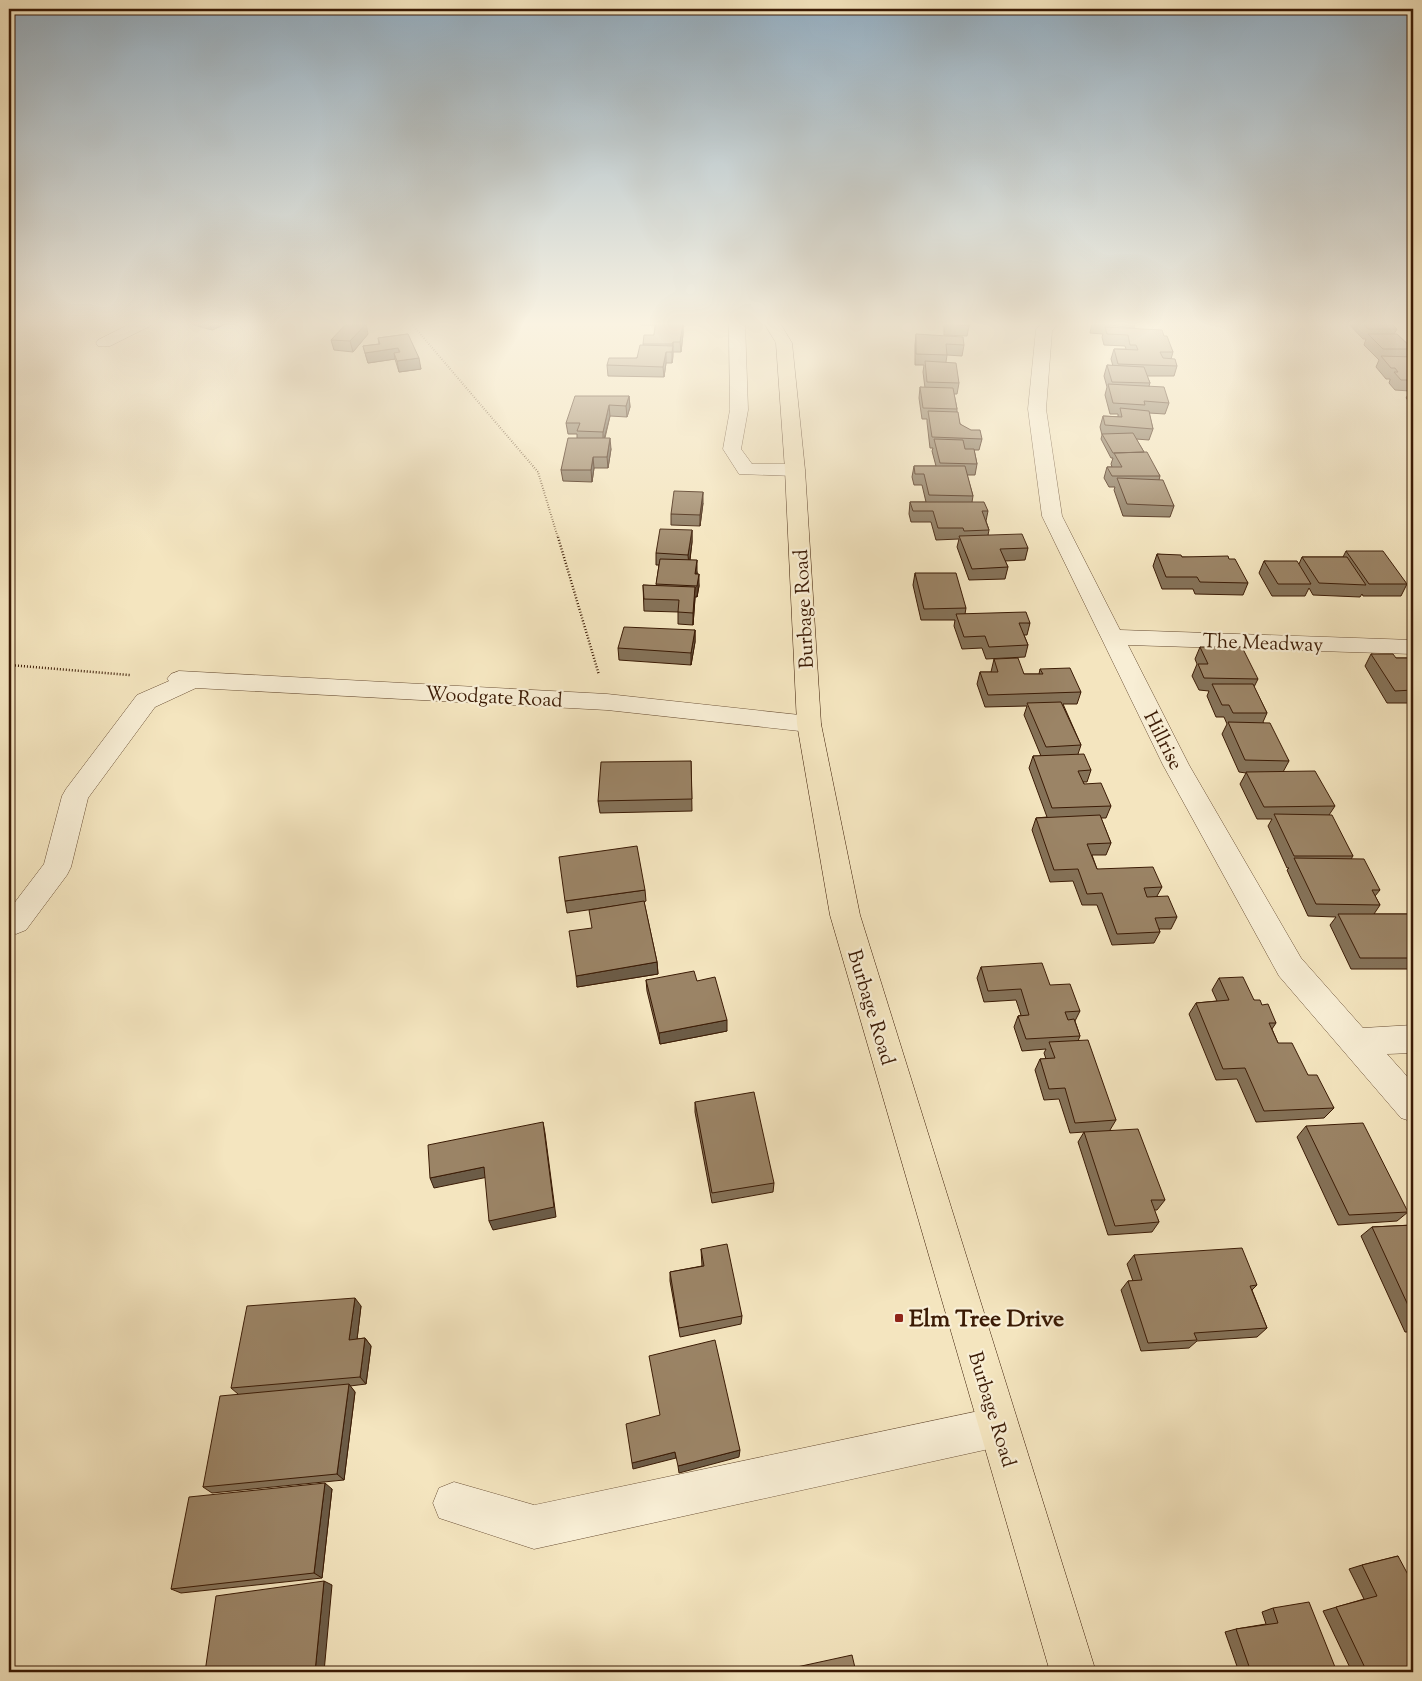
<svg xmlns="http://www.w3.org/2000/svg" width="1422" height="1681" font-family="'Sorts Mill Goudy',serif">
<rect width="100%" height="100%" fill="#f4e5bf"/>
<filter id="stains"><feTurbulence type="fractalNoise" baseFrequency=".004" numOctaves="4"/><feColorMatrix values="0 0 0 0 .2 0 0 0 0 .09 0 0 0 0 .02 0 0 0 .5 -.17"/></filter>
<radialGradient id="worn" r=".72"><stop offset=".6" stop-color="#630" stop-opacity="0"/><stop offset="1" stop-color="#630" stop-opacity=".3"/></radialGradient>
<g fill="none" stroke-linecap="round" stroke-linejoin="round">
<g stroke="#694e34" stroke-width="1">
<path id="minor" d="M132 323H152L150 326 110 346H98L96 343 98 340Z
M729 323H745L748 410 741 449 752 464H795L802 466 805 470 802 474 795 476 739 474 723 449 730 410Z
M1042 323H1058L1052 331 1046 409 1062 516 1120 630 1413 640V654L1128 645 1189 765 1301 958 1363 1028 1413 1025V1053L1387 1054 1413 1083V1122L1401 1118 1279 976 1163 765 1042 516 1028 409 1036 330Z
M179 671 607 694 809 716 818 718 821 724 818 730 809 732 607 710 196 688 155 707 88 798 71 867 67 875 26 930 16 934 9 931V910L44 864 62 796 66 789 137 695 169 681 167 679 171 674Z
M998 1407 1012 1413 1018 1427 1012 1441 998 1447 534 1549 439 1518 433 1503 439 1488 454 1482 534 1505Z"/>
</g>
<g stroke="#3b1b05" stroke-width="1">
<path id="major" d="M764 323H780L792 343 805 470 821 724 860 915 1096 1672H1050L830 915 797 724 785 470 776 343Z"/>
</g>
<path stroke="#3b1b05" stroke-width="2" stroke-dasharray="0.5 2" stroke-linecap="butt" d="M411 323 538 472 558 538"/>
<path stroke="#3b1b05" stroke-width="2.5" stroke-dasharray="1 2" stroke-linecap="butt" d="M558 537 599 675
M9 665 130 675"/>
<use href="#minor" fill="#f8eed5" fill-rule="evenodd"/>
<use href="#major" fill="#f4e5bf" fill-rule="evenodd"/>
</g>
<path fill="#857258" stroke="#3b1b05" d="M190 323H228L212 330 190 324Z
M641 323H683V334L681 352H673L672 363H666L664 377 608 376 607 365 637 358 643 345V344L654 335 655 325H641Z
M944 323H972L969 326 967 336 944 335Z
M1092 323H1135L1134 328 1164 336 1173 352 1171 359 1177 366 1174 376H1147L1150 383 1149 386 1169 403 1165 414 1149 413 1153 429 1149 440 1136 439 1144 452 1160 476 1159 480 1174 506 1170 517 1123 516 1114 490 1115 487H1109L1104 478 1107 467H1112L1111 464 1113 458H1111L1101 439 1102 435 1100 427 1103 416 1118 417V414H1110L1105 395 1107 387 1104 376 1107 365 1113 366 1111 359 1114 349H1126L1125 346 1104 345 1102 337 1103 334 1090 333Z
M1348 323H1391L1397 329 1394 334 1413 349 1409 357H1413V406L1406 398 1410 391 1395 390 1389 383 1390 380V379H1386L1376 367 1379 360 1364 345 1366 339H1363Z
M368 334 353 352 334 350 331 340Z
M408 334 421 369 399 372 395 359 368 363 363 346 379 344 378 338Z
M916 334 964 345 962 356 947 355 946 362 959 383 957 394H954L957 409V412L960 424 982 439 979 450H974L977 464 975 475H967L973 496 972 502 988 511 986 521 989 530 988 535 1028 548 1025 560 1005 561 1008 567 1005 579 969 580 957 547 959 539 936 540 931 522H911L909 514 910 502H926L922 485H914L912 477 914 466H936L932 451 933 448H930L927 422V419H922L919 398 920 387 925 388 923 372 924 365H915V345Z
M629 396 630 407 627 417 610 416 605 438 611 449 608 468H594L592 482 563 481 561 470 577 438V434H568L566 423Z
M703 503 700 526 671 525V514Z
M692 530V542L690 560 697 572 699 586 697 597H695L693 625 678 624V612L644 611 643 585 656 586 659 565H656V553Z
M1346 551 1407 584 1401 596H1363L1362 594 1360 597 1313 595 1309 588 1305 596H1272L1259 573 1264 561 1299 564 1302 557H1343Z
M1157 554 1182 557 1229 559 1248 583 1243 595 1195 594 1193 589H1162L1153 566Z
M1413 567V579L1409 574Z
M915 573 966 608 965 614 1030 623 1027 635H1024L1028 645 1025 657 986 659 982 648 962 649 954 626 955 620H921L913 585Z
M695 630V642L691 665 619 660 618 648Z
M1200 647 1258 679 1254 687 1267 713 1263 722 1289 761 1283 772 1335 806 1329 815 1353 856 1351 859 1380 890 1375 896 1380 905 1374 914H1413V969H1351L1330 925 1336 917 1308 916 1287 870 1289 868H1287L1268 826 1272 819H1257L1240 784 1246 773 1239 772 1222 734 1227 724 1224 717H1216L1207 696 1209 691 1199 690 1192 676 1197 664 1195 659Z
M1371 654 1396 658H1413V703H1387L1365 666Z
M994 659 1024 674H1039L1040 669 1081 692 1077 704H1063L1081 745 1078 754 1091 770 1087 782H1083L1084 784 1111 806 1106 818H1101L1111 843 1106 855H1092L1097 869 1162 887 1157 896 1177 917 1171 929H1159L1160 932 1154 943 1112 945 1097 905H1082L1073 881 1050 882 1032 830 1036 818 1047 817 1029 768 1033 756H1041L1024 715 1027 706 985 707 977 684 980 672H991Z
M691 761 692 811 600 813 598 801Z
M645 890 646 901 644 902 657 962 658 974 577 987 592 928 628 904 567 913 565 901Z
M981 967 1050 985 1080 1011 1075 1021 1080 1036 1078 1041 1116 1120 1110 1130 1165 1200 1157 1210H1154L1159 1222 1152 1232 1108 1235 1078 1142 1084 1132 1070 1133 1059 1099 1044 1100 1035 1070 1040 1059H1046L1044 1053 1046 1049 1022 1051 1014 1027 1018 1016 1021 1015 1016 1000 984 1002 977 978Z
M1219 978 1262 1005 1276 1023 1272 1029 1278 1043 1308 1075 1334 1108 1324 1118 1256 1122 1237 1079 1216 1080 1189 1014 1196 1003 1217 1001 1212 990Z
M646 980 697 981 727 1031 660 1044 647 991Z
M695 1102 774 1183 773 1192 712 1203 695 1112Z
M1306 1126 1408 1212 1397 1221 1338 1225 1297 1137Z
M1413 1225V1332H1405L1361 1236 1372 1227Z
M701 1249 742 1316 741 1324 680 1337 670 1281V1272L702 1266Z
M1134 1255 1257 1285 1252 1290 1267 1328 1257 1337 1197 1341 1189 1348 1141 1351 1121 1290 1128 1281H1133L1127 1264Z
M361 1306 357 1339 365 1338 371 1346 366 1384 350 1386 355 1392 344 1480 212 1493 203 1487 238 1394 231 1388Z
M332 1489 322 1578 181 1593 171 1589Z
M1398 1556 1413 1672H1352L1323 1611 1364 1599 1349 1569 1362 1565Z
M1273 1608 1337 1672H1239L1225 1632 1236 1629 1266 1624 1262 1612Z"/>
<path fill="#6c5c47" stroke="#3b1b05" d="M209 323H228L212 330Z
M683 323V334L681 352 680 342Z
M366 324 368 334 353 352 350 341Z
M673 342V357L672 363V352Z
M398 348 401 358 394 353 395 359 368 363 365 353Z
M666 352V363L664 377 663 367Z
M419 358 421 369 399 372 397 361Z
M629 396 630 407 627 417 626 406Z
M609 405 610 416 603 443V432Z
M610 438 611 449 608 468 607 457Z
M593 457 594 468 592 482 591 470Z
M703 492V503L700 526V515Z
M692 530V542L689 566 688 555Z
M697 560V572L695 586V574Z
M699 574V586L697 597V586Z
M695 587V599L693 625V613Z
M695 630V642L691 665V653Z
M657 962 658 974 577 987 576 976Z
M727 1020V1031L660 1044 659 1033Z
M543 1122 545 1133 556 1217 493 1230 489 1221Z
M484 1167 488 1177 434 1188 430 1178Z
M355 1298 361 1306 356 1348 349 1340Z
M365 1338 371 1346 366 1384 360 1377Z
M349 1384 355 1392 344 1480 337 1474Z
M740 1450 739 1457 679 1473 678 1466Z
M675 1452 676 1458 633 1469 632 1463Z
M325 1483 332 1489 322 1578 314 1573Z
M324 1581 332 1585 324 1672H315Z"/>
<path fill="#9b8466" stroke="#3b1b05" d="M347 323 366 324 350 341 331 340Z
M656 323H683L680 342H673L672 344H643L644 335H654Z
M945 323H968L969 326 945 324Z
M1095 323H1135L1134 328Z
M1362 323H1391L1397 329H1368Z
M1105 327 1162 330 1164 336H1167L1173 352H1160L1163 358 1175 359 1177 366 1118 364 1114 349 1138 350 1136 345H1130L1128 335 1107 334Z
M408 334 419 358 397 361 394 353 400 352 398 348 365 353 363 346 380 344 378 338Z
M916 334 963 337 964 345 946 344 947 355 916 354Z
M1368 334H1397L1413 349H1383Z
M640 345 673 346 672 352H666L663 367 607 365 609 358H637Z
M1381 356 1413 357V380H1401L1394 372H1398L1395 368H1391Z
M925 361 956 363 959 383 927 382Z
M1107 365 1144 367 1150 383 1112 382Z
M1108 384 1164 387 1169 403 1144 401 1145 405 1113 403Z
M920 387 953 388 957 409 923 408Z
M575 396H629L626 406 609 405 603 432 577 431 580 423H566Z
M1120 408 1149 411 1153 429 1105 425 1103 416 1122 417Z
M928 411 958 412 960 424 971 430H980L982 439 932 437Z
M1133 433 1144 452 1113 453 1102 434Z
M568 438H610L607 457H593L591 470H561Z
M934 439 963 440 965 449H974L977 464 940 463Z
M1147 452 1160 476H1112L1107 467H1122L1114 453Z
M914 466H965L973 496 929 495 924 474H915Z
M1117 478 1163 480 1174 506 1127 504Z
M674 491 703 492 700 515 671 514Z
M910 502H984L988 511H982L989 530 964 531 963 528H938L933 511H913Z
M660 529 692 530 688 555 656 553Z
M1022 534 1028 548 1000 549 1008 567 972 569 959 536Z
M1346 551H1383L1407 584H1369Z
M1157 554 1181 555 1182 557 1228 556 1229 559H1235L1248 583 1200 582 1197 577H1166Z
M1302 557H1347L1366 585 1319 583Z
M660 559 697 560 695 574H699L697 586 656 584Z
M1264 561H1297L1311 584H1278Z
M915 573H956L966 608 924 609Z
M643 585 695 587 693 613 678 612 679 600 644 599Z
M1026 612 1030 623H1019L1028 645 989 647 985 636 964 637 956 614Z
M624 627 695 630 691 653 618 648Z
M1200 647H1242L1258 679 1204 678 1198 664H1208Z
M1371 654H1393L1396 658H1413V690L1395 691Z
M1018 658 1024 674H1043L1040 669 1070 668 1081 692 988 695 980 672H998L994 659Z
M1212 684H1253L1267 713H1233L1229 705H1222Z
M1061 702 1081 745 1046 747 1027 703Z
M1228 722 1270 723 1289 761 1245 760Z
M1084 754 1091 770 1078 771 1084 784 1101 783 1111 806 1052 808 1033 756Z
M691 761 692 799 598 801 601 762Z
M1315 771 1335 806 1264 807 1246 772Z
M1274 814 1332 815 1353 856H1294Z
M1100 815 1111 843 1087 844 1097 869 1153 867 1162 887 1144 888 1147 897 1168 896 1177 917 1155 918 1160 932 1117 934 1102 893 1087 894 1078 869 1054 870 1036 818Z
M637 846 645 890 565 901 559 857Z
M1294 858 1364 859 1380 890H1372L1380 905 1316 904Z
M644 901 657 962 576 976 569 931 592 928 589 910Z
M1338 914H1413V958H1360Z
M1042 963 1050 985 1070 984 1080 1011 1065 1012 1068 1020 1074 1019 1080 1036 1026 1039 1018 1016 1029 1015 1021 989 988 991 981 967Z
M694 971 697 981 715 977 727 1020 659 1033 646 980Z
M1243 977 1254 1000H1260L1262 1005 1268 1004 1276 1023H1269L1278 1043H1292L1308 1075H1317L1334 1108 1264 1111 1245 1068 1223 1069 1196 1003 1229 1000 1219 978Z
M1088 1040 1116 1120 1075 1123 1065 1088 1049 1089 1040 1059 1055 1058 1049 1042Z
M754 1092 774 1183 712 1193 695 1102Z
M543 1122 554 1207 489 1221 484 1167 430 1178 428 1145Z
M1363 1123 1408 1212 1349 1215 1306 1126Z
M1138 1129 1165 1200H1151L1159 1222 1115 1226 1084 1132Z
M1413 1225V1316L1372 1227Z
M727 1244 742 1316 679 1328 670 1272 704 1266 701 1249Z
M1242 1248 1257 1285 1250 1286 1267 1328 1194 1333 1197 1340 1148 1343 1128 1281 1142 1280 1134 1255Z
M355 1298 349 1340 365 1338 360 1377 231 1388 247 1306Z
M715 1340 740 1450 678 1466 675 1452 632 1463 626 1424 660 1415 649 1356Z
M349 1384 337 1474 203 1487 220 1396Z
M325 1483 314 1573 171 1589 189 1497Z
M1398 1556 1413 1584V1672H1367L1336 1607 1377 1596 1362 1565Z
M324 1581 315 1672H205L216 1596Z
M1309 1602 1337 1672H1251L1236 1629 1278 1623 1273 1608Z
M852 1655 856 1672H774Z"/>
<linearGradient id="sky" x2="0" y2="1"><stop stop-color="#93acbe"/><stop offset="0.58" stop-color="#faf3e2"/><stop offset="1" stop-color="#faf3e2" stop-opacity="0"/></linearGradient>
<rect width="1422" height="558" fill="url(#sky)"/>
<rect fill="#8f2418" stroke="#f8eed5" stroke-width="2" x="894" y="1313" width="10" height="10" rx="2.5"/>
<g text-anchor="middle" stroke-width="4.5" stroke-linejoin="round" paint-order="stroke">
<g font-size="20" fill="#3b1b05" stroke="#f8eed5">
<text transform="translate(803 609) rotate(-93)" y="7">Burbage Road</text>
<text transform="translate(1263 642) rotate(2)" y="7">The Meadway</text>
<text transform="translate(494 696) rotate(3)" y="7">Woodgate Road</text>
<text transform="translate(1164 740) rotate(63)" y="7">Hillrise</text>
<text transform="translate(872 1007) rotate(73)" y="7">Burbage Road</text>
<text transform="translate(993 1409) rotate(73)" y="7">Burbage Road</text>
</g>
<g font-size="24" font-weight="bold" fill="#3b1b05" stroke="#f8eed5" text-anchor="start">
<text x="909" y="1326">Elm Tree Drive</text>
</g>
</g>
<rect width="1422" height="1681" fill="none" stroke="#f4e5bf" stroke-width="30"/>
<rect x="10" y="10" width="1402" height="1661" fill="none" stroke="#3b1b05" stroke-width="2.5"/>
<rect x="15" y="15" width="1392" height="1651" fill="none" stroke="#3b1b05"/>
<rect width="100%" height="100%" filter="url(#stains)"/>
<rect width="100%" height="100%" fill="url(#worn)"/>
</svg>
